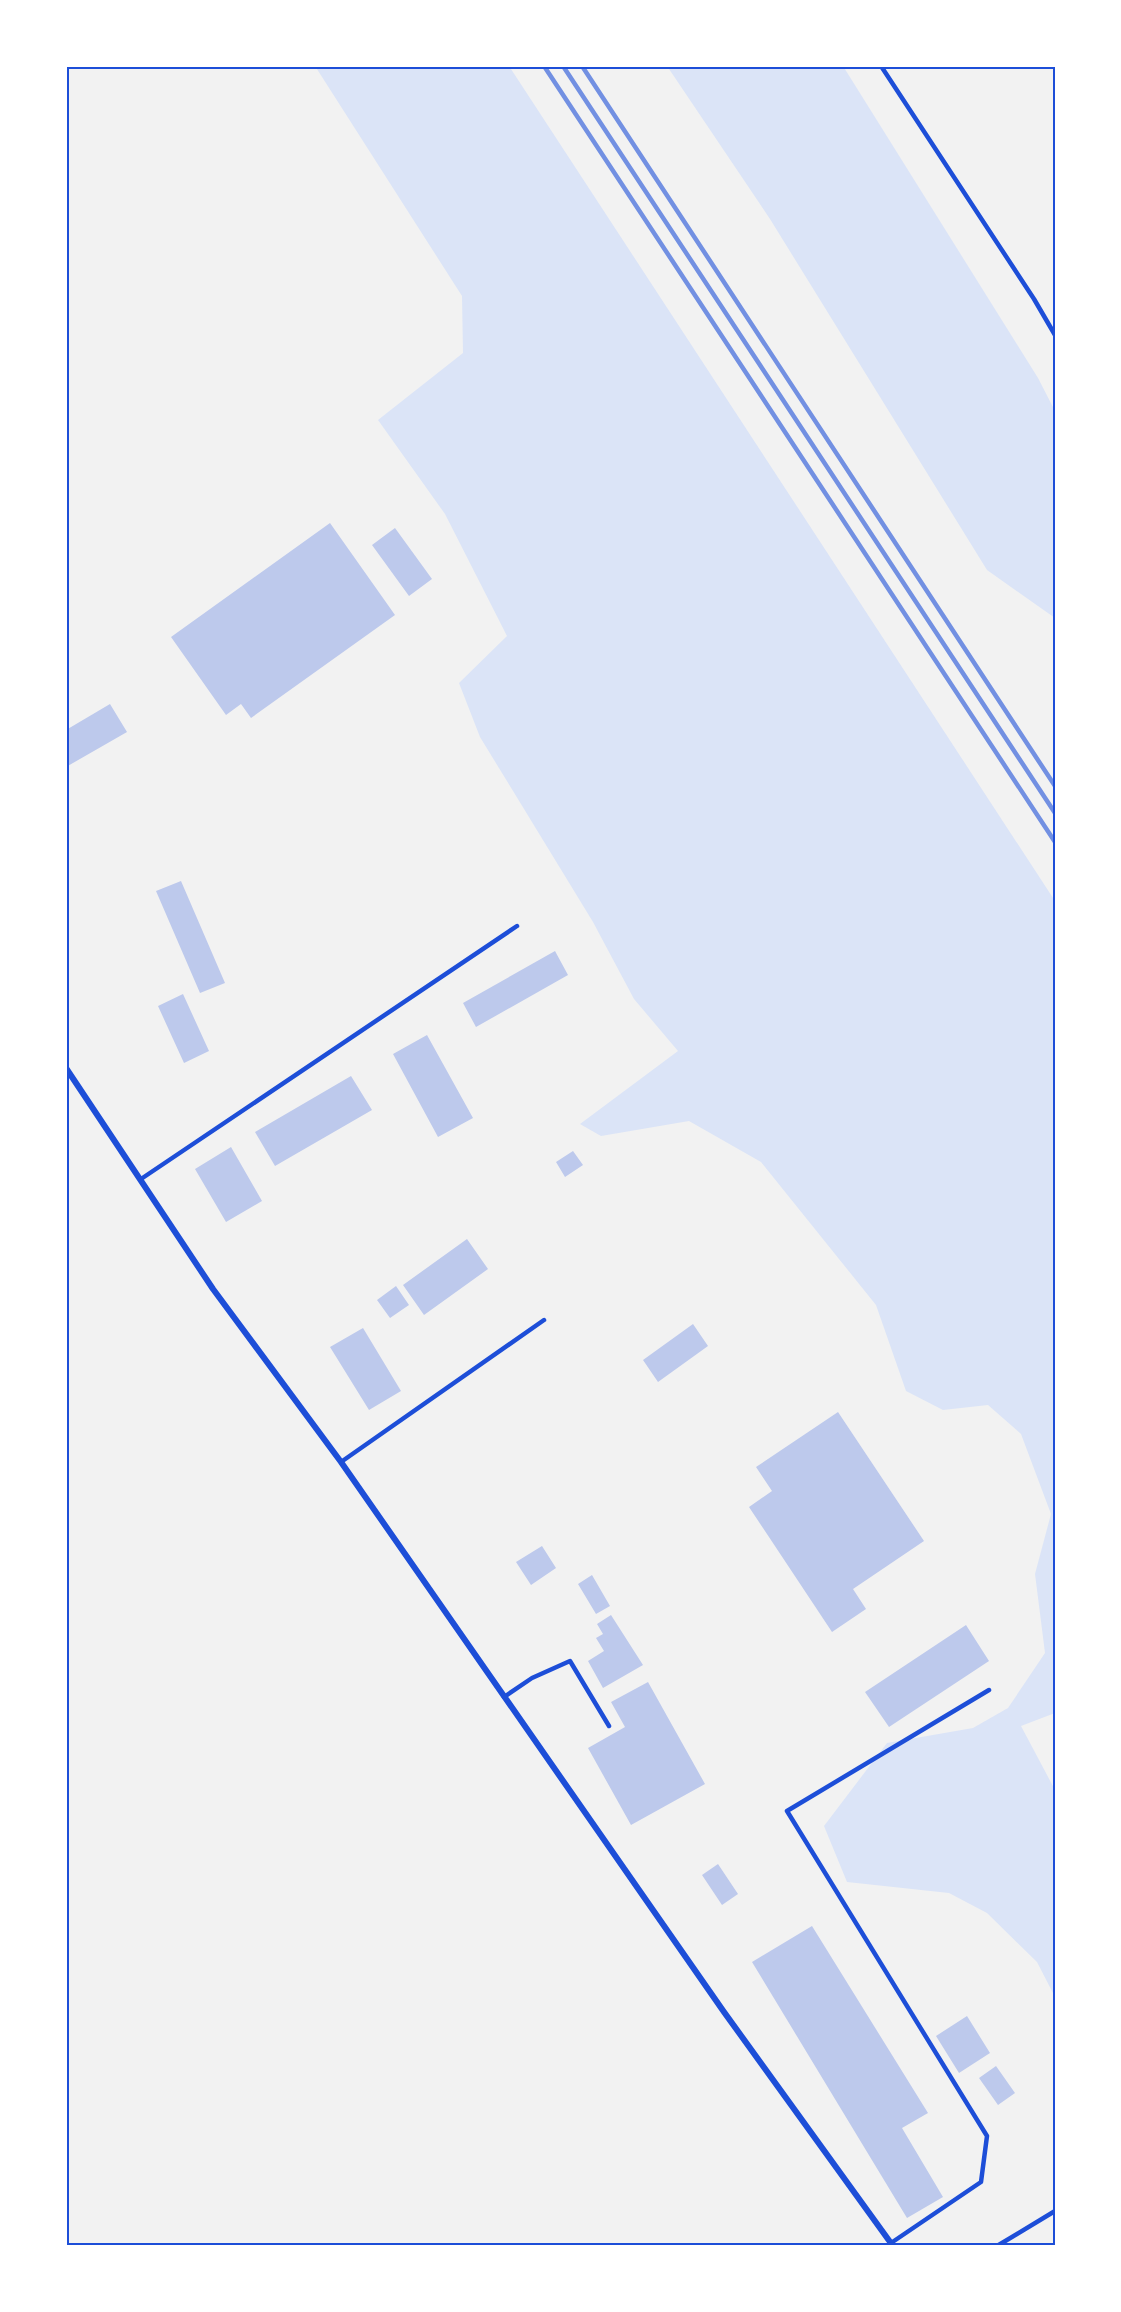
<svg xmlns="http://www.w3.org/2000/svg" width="1121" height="2312" font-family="Lato,sans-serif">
<rect width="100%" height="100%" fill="#f2f2f2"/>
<path fill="#dbe4f7" d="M315 66H509L1055 901V1713L1021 1726 1055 1790V1997L1037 1962 987 1913 949 1893 847 1882 824 1826 887 1743 973 1728 1008 1708 1045 1653 1035 1574 1051 1514 1021 1434 988 1405 943 1410 906 1391 876 1305 761 1162 689 1121 601 1136 580 1124 678 1051 634 999 593 922 480 737 459 683 507 636 445 514 378 420 463 353 462 296Z
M667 66H843L1038 378 1055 411V618L987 570 770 219Z"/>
<path fill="#bdc9ec" d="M330 523 395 615 251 718 241 704 226 715 171 637Z
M395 528 432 579 409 596 372 545Z
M110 704 127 732 66 767V730Z
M181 881 225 983 200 993 156 891Z
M555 951 568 975 476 1027 463 1003Z
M183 994 209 1051 184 1063 158 1006Z
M427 1035 473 1118 438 1137 393 1054Z
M351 1076 372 1110 275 1166 255 1132Z
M231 1147 262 1201 226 1222 195 1169Z
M573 1151 583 1165 565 1177 556 1162Z
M467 1239 488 1269 424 1315 403 1285Z
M396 1286 409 1305 390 1318 377 1300Z
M693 1324 708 1346 658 1382 643 1360Z
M363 1328 401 1391 369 1410 330 1347Z
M838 1412 924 1541 853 1589 866 1609 832 1632 749 1507 772 1491 756 1467Z
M542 1546 556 1568 531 1585 516 1562Z
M592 1575 610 1606 596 1614 578 1584Z
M611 1615 643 1665 603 1688 588 1661 604 1651 596 1638 603 1634 597 1624Z
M966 1625 989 1661 889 1727 865 1692Z
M648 1682 705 1784 631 1825 588 1748 625 1727 611 1702Z
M718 1864 738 1894 722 1905 702 1875Z
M812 1926 928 2113 902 2128 943 2197 907 2218 752 1962Z
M967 2016 990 2053 959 2073 936 2036Z
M996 2066 1015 2093 998 2105 979 2078Z"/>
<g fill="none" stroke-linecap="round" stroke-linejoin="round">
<path stroke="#1d4ed8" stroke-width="4.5" d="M881 66 1034 299 1055 335
M141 1179 517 926
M341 1462 544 1320
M504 1697 532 1678 570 1661 609 1726
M891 2243 981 2182 987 2136 787 1811 989 1690
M997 2246 1055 2211"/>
<path stroke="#1d4ed8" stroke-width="6" d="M66 1068 213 1289 341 1462 724 2012 893 2246"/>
<path stroke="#7290e2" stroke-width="4.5" d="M544 66 1055 842
M563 66 1055 813
M582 66 1055 786"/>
</g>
<rect width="1121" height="2312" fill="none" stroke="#ffffff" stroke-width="135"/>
<rect x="68" y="68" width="986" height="2176" fill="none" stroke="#1d4ed8" stroke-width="2"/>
</svg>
